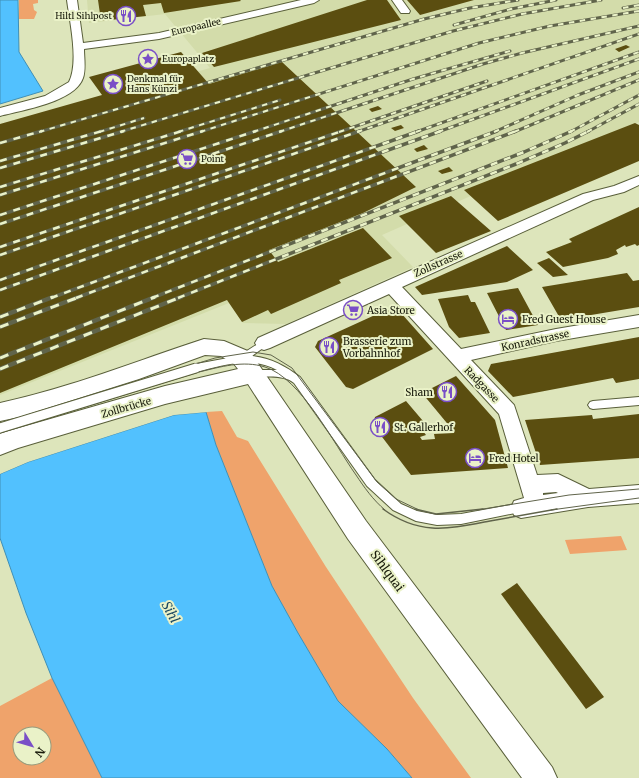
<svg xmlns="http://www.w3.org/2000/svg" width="639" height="778" font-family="Merriweather,serif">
<rect width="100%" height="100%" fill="#dde5bb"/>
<path fill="#d3dcaa" d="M87 0H639V122L382 235 413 267 286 324 243 323 229 303 0 395V128L210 68 165 14 89 23Z"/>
<path fill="#efa36b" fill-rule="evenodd" d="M19 0H38V3L33 4 34 10 37 12 34 19H19Z
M222 411 237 437 248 441 326 567 413 698 471 778H412L387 749 338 701 298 633 272 586 216 445 206 412Z
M621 536 627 550 570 554 565 540Z
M52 678 102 778H0V706ZM20 734H44V758H20Z"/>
<path fill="#52c1fe" stroke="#408fb5" d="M0 0H18L19 52 43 91 0 104Z
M206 412 216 445 272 586 298 633 338 701 387 749 412 778H102L52 678 26 613 0 538V474L28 462 174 415Z"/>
<path fill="#dde5bb" d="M206 410 208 412 174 415 28 462 0 474V472L27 460 174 413Z"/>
<path fill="#5b4e10" d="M98 0H240L241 1 164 13 161 3 143 5 146 16 101 21Z
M367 0H387L401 20 214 67 202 53Z
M407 0H474L420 15Z
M626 45 630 47 619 52 615 49Z
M181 52 209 84 282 62 416 187 363 213 269 250 278 262 363 228 392 258 339 280 341 283 271 314 268 310 242 322 227 300 0 393V124L102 95 89 77Z
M378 106 382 109 372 112 369 109Z
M635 123 639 125V161L498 221 464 190Z
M401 125 404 128 395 131 391 128Z
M424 145 428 149 417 152 414 149Z
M449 167 453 171 442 174 438 171Z
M451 196 491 231 436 253 399 216Z
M639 207V245L637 246 635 244 626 247 625 245 616 250 618 254 608 258 563 267 546 252 572 242 569 239Z
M507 246 533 270 507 282 422 295 415 287Z
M549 258 568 275 553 277 537 263Z
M627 273 633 281 639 280V307L561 320 542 287Z
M518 288 538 325 506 330 487 293Z
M468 295 471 302H475L490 333 459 338 449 327 438 299Z
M386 310 401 313 433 349 353 389 346 387 315 347 318 341Z
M639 337V379L616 383 613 378 513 397 488 371 491 364Z
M456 376 495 420 508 468 411 475 373 425 375 417 406 401 423 421 412 427 415 430 420 427 426 435 420 437 422 440 435 439 434 434 454 433 453 428H451L422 393Z
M639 414V458L540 465 525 420 592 415 593 419Z
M517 583 604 697 586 709 501 594Z"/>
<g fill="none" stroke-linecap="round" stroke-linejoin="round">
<g stroke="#595f3a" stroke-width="2">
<path id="lane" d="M264 340 268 343 267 345 252 356C271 358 285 366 300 377L375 480 401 504 417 511 437 515 461 514 521 503 525 505 526 508 525 511 461 524 437 525 416 521 393 510 367 486 294 383C284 375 266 376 254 378L251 377 250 374 251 371 254 370H277C251 356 223 365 196 372L193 370 192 368 193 366 196 364 239 356Z
M639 397V405L593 409 590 408 588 405 590 402 593 401Z"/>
</g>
<g stroke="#595f3a" stroke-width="2">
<path id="street" d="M67 0H77L83 43 159 33 301 0H319L314 3 159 39 84 49C84 58 86 69 83 78 75 102 22 110 0 116V108L45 96 69 82C79 62 70 23 67 0Z
M392 0H402L410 11 409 13H401Z
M639 176V185L624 192 593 200 402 287 461 349 556 329 639 315V327L556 341 471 360 514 405 537 475 558 474 589 489 639 485V503L588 507 521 518 514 515 511 508 514 501 524 498 499 414 389 294 270 348 264 350 258 348 255 343 258 338 583 194 614 186ZM556 492 558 493 543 495V493Z"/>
</g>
<g stroke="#595f3a" stroke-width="2">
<path id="secondary" d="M204 339 224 341 250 352 366 521 552 767 557 778H522L348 539 248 384 165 404 18 448 0 455V434L5 432 165 386 238 369 234 364 221 356 205 355 139 379 19 417 0 421V403C70 388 136 361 204 339Z"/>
</g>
<use href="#lane" fill="#fff" fill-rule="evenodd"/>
<use href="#street" fill="#fff" fill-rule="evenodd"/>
<use href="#secondary" fill="#fff" fill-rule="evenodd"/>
<path stroke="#60644b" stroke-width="1" d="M0 424 215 358 253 352 271 355 292 368 377 482 396 499 419 510
M0 433 199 372C220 367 243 360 265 367 301 378 334 444 356 475 364 487 373 500 385 510
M477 510 569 495 639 489
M551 510 639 498"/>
<path stroke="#60644b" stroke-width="1.5" d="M383 509C420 536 448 529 490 521 512 517 534 513 557 509
M415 509 436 514 483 509"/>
<g stroke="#60644b" stroke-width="3">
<path id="rail-far2" d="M623 8 639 5
M454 25 511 9 556 0
M39 132 424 19 470 8 518 0
M99 132 144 118
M120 132 453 31 522 14 601 0
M178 132 280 100
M200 132 479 43 550 26 639 11
M253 132 413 79 510 51
M279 132 483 64 522 53 639 26
M339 132 487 81
M357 132 639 34
M416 132 639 52
M438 132 639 59
M494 132 578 95 639 72
M514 132 639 80
M570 132 639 95
M587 132 639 104"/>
</g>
<g stroke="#60644b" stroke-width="3.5">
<path id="rail-far1" d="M0 143 42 131
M0 161 102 131
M0 168 124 131
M0 187 182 131
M0 195 203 131
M0 215 256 131
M0 224 282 131
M0 247 342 131
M0 255 360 131
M0 280 419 131
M0 290 441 131
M51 298 497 131
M76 298 516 131
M152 298 524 152 572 131
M178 298 516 164 565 143 589 131"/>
</g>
<g stroke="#60644b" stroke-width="4.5">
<path id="rail" d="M0 317 53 297
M0 327 79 297
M0 358 155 297
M0 369 181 297"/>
</g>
<use href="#rail-far2" stroke="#eaf2c8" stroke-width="2" stroke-dasharray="5.5" stroke-linecap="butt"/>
<use href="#rail-far1" stroke="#eaf2c8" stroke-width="2.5" stroke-dasharray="7" stroke-linecap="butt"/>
<use href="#rail" stroke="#eaf2c8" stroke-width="3" stroke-dasharray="9" stroke-linecap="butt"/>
<g stroke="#595f3a" stroke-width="11" stroke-linecap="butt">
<path id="lane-bridge" d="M0 428 196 368"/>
</g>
<use href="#lane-bridge" stroke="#fff" stroke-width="9"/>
</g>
<defs>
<g id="restaurant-ring" transform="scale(1)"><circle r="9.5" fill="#eaf2c8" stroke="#7a4fc7" stroke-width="1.5"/><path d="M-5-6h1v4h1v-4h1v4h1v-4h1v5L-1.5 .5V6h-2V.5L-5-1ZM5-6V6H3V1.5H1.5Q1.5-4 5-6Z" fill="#7a4fc7"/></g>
<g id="sight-ring" transform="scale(1)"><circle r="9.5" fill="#eaf2c8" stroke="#7a4fc7" stroke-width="1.5"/><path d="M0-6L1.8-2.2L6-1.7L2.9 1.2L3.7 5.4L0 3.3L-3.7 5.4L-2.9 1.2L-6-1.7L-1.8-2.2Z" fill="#7a4fc7"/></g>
<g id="supermarket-ring" transform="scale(1)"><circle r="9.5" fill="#eaf2c8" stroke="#7a4fc7" stroke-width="1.5"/><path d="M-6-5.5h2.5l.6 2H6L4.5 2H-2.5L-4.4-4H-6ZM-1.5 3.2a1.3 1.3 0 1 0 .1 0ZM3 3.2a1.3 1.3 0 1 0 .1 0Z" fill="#7a4fc7"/></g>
<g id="hotel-ring" transform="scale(1)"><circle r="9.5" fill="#eaf2c8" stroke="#7a4fc7" stroke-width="1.5"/><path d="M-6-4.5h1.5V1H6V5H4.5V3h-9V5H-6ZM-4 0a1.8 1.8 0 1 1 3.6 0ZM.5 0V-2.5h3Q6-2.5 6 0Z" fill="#7a4fc7"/></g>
</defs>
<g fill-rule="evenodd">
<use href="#restaurant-ring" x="126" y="16"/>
<use href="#sight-ring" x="148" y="59"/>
<use href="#sight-ring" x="113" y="84"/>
<use href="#supermarket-ring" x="187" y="159"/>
<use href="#supermarket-ring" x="353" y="310"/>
<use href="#hotel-ring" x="508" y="319"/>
<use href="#restaurant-ring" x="329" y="347"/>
<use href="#restaurant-ring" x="447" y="392"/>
<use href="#restaurant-ring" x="380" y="427"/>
<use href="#hotel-ring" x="475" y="458"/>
</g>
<g text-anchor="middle" stroke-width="4" stroke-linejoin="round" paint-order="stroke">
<g font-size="9" fill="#17190a" stroke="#eaf2c8" text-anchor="start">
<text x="112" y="19" text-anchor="end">Hiltl Sihlpost</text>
<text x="162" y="62">Europaplatz</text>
<text x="127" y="82">Denkmal für<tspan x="127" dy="10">Hans Künzi</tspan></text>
<text x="201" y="162">Point</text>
</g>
<g font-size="9" fill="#17190a" stroke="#eaf2c8">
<text transform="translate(196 27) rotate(-13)" y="3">Europaallee</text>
</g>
<g font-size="10" fill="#17190a" stroke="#eaf2c8">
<text transform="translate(438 263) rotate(-24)" y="4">Zollstrasse</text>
<text transform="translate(535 340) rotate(-12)" y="4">Konradstrasse</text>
<text transform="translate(482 384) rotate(46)" y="4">Radgasse</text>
<text transform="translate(126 407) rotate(-16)" y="4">Zollbrücke</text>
</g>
<g font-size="10" fill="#17190a" stroke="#eaf2c8" text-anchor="start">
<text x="367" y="314">Asia Store</text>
<text x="522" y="323">Fred Guest House</text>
<text x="343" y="345">Brasserie zum<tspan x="343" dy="12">Vorbahnhof</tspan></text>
<text x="433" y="396" text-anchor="end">Sham</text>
<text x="394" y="431">St. Gallerhof</text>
<text x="489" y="462">Fred Hotel</text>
</g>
<g font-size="12" fill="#17190a" stroke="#eaf2c8">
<text transform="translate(387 571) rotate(54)" y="4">Sihlquai</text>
</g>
<g font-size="13" font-style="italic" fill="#1c4962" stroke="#eaf2c8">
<text transform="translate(171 612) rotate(62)" y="5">Sihl</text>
</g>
</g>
<g transform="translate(32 746) rotate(128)"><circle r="19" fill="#eaf2c8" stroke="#969b7c"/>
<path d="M0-3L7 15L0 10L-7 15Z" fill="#7a4fc7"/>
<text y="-6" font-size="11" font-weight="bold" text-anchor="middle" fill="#17190a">N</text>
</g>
</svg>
